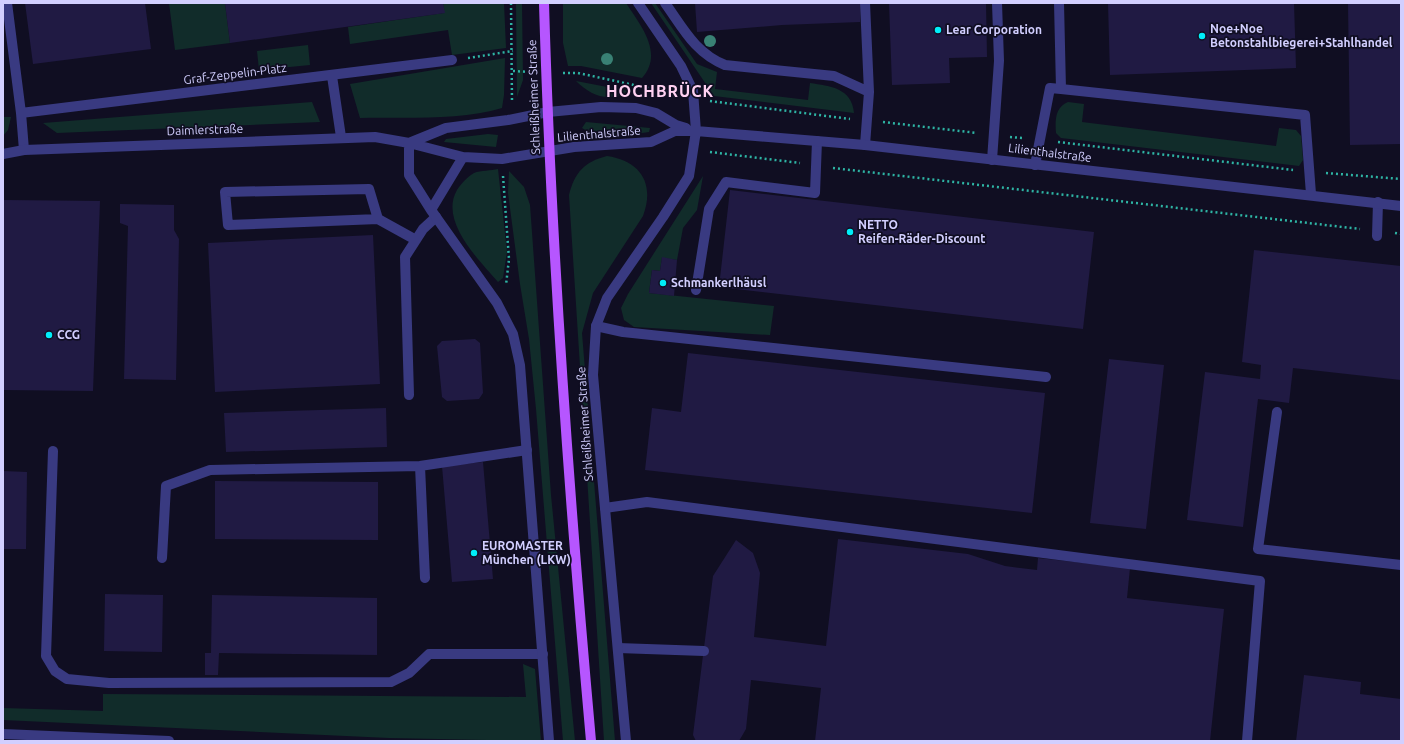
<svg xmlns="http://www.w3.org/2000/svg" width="1404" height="744" font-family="Ubuntu,sans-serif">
<rect width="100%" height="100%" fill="#100e22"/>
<path fill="#112c2a" d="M169 3H225L230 43 175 50Z
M443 3H504L506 48 452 55 448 30 350 44 348 27 444 13Z
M516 3H522L523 80 517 97Z
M563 3H626C641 26 664 53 642 78L581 66H568L563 43Z
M651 3H655L697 64 717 72 715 89 808 100 810 83C830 86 852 88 854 113L714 96Z
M308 45 310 65 259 70 257 51Z
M505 58 504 95 502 108C460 121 404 117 360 118L350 84Z
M576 81 628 91C609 103 591 96 576 81Z
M312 102 320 122 57 133 43 123Z
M1068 102 1084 104 1082 122 1276 146 1279 128 1296 130 1301 136 1303 160 1299 166 1061 138 1056 133C1055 121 1055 107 1068 102Z
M3 117H11L8 130 3 136Z
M586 122 650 128 649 132C627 135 601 140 582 128Z
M488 134 498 135 496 147 444 142 446 139Z
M607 156C641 161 655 184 643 216L593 293 582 333 615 741H604L569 195C575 172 584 162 607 156Z
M498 169 507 252 503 278 498 282C479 260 439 221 457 190 460 185 468 176 474 173 481 170 491 171 498 169Z
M509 171 524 187 530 205 551 495 575 741H563L536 409 529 339 520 284 508 193Z
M703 176 697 210 683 228 677 260 662 258 660 271 652 270 649 293 774 306 770 335 634 327 624 320 621 308 628 294Z
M523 664 535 669 541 741 389 738 3 720V708L103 711V694L526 697Z"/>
<path fill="#201a43" d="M25 3H145L151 49 33 64Z
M225 3H443L445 13 230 43Z
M695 3H860V22L782 25 697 32Z
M889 3H986L987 57 949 58 950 83 892 85Z
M1108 3H1294L1296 68 1110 75Z
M1348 3H1401V144L1350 145Z
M730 190 1094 232 1083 329 719 287Z
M3 200 100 201 93 391 3 390Z
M120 204 174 205V230L179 239 176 380 124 379 128 226 120 223Z
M373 235 380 384 215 392 208 243Z
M1254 250 1401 266V380L1293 368 1289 403 1258 399 1243 527 1187 520 1205 372 1260 379 1261 365 1242 362Z
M662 257 677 260 674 296 649 293 652 270 660 271Z
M475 339 480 343 483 393 479 399 447 401 442 397 437 346 442 341Z
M688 353 1045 393 1032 513 645 470 652 408 681 412Z
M1109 359 1164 365 1146 529 1090 523Z
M386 408 387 447 226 452 224 413Z
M483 462 493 579 452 582 442 466Z
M3 471 27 472 26 549H3Z
M215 481 378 482V540L215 539Z
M838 539 968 554 1005 566 1037 570 1038 558 1130 568 1127 598 1224 609 1210 741H815L821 688 751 680 746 729 739 741H696L693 735 713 576 736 540 753 553 760 573 754 637 826 646Z
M105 594 163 595 162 652 104 651Z
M212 595 377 598V655L219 653 218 675H205V653H211Z
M1304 675 1361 682 1360 694 1401 699V741H1296Z"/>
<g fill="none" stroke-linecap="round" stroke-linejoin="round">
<path stroke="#2eb4a4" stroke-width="2.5" stroke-dasharray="2 3" stroke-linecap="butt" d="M511 3 512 102
M468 58 513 51
M513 71 530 72
M563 73H578L676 94
M710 101 850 119
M883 122 977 133
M1010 137 1023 138
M1058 142 1293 170
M710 152 800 163
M833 168 1360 229
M1326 173 1401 179
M503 176 509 259 506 285
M1395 233 1401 234"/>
<path stroke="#393a81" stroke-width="10" d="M7 3 21 113 24 150
M665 3C683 28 695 53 725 65L834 76 869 92
M1059 3 1061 89
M332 76 341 137
M21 113 452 60
M865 145 869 92 865 3
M992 160 999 61 997 3
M1035 165 1050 88 1061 89 1305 115 1311 194
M378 219 369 189 225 192 228 225 378 219 416 240
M1377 236 1378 202
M696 290 709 209 726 182 815 193 817 141
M596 326 623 332 1046 377
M409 395 405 257 423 229 436 217
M1277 412 1258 549 1401 565
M53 451 46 656 55 671 67 679 109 683 391 682 409 673 429 654H543
M420 466 425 578
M605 508 647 502 1260 581 1247 741
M162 558 166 486 210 470 420 466 527 450
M618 648 704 651
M3 734 169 741"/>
<path stroke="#393a81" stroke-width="10" d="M409 143 446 128 508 120 548 112 601 107 636 108 656 113 676 125 686 128
M409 143V175L431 210
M3 154 24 150 375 137 409 143 463 157 502 159 574 147 651 142 675 131H696L865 145 1401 206
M463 157 431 210 497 303 513 334 520 365 549 741
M626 741 593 375 596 326 607 298 663 217 689 176 696 131 693 91 681 66 638 3"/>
<path stroke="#b656ff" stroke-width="10" d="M544 3C551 249 569 496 591 741"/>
</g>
<g fill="#398174">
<circle cx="710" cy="41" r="6"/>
<circle cx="607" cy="59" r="6"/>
</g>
<g fill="#00eef9" stroke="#100e22" stroke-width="1.5">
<circle cx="938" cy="30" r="4"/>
<circle cx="1202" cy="36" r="4"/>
<circle cx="850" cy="232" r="4"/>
<circle cx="663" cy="283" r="4"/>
<circle cx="49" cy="335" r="4"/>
<circle cx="474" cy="553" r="4"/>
</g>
<g text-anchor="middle" stroke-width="3.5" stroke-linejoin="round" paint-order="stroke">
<g font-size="12" font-weight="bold" fill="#d2cfff" stroke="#100e22" text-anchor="start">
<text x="1210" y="33">Noe+Noe<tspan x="1210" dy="14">Betonstahlbiegerei+Stahlhandel</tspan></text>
<text x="946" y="34">Lear Corporation</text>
<text x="858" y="229">NETTO<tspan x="858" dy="14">Reifen-Räder-Discount</tspan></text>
<text x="671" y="287">Schmankerlhäusl</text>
<text x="57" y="339">CCG</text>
<text x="482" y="550">EUROMASTER<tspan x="482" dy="14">München (LKW)</tspan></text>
</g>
<g font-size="12" fill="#d2cfff" stroke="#100e22">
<text transform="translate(235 74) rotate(-7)" y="4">Graf-Zeppelin-Platz</text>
<text transform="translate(534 97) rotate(-92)" y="4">Schleißheimer Straße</text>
<text transform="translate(205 130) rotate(-2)" y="4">Daimlerstraße</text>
<text transform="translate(599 134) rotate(-5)" y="4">Lilienthalstraße</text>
<text transform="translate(1050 153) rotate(7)" y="4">Lilienthalstraße</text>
<text transform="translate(585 424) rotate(-94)" y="4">Schleißheimer Straße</text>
</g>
<g font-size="16" font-weight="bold" letter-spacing="1" fill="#ffd1f1" stroke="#100e22">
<text x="660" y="97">HOCHBRÜCK</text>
</g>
</g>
<rect width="1404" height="744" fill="none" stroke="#d2cfff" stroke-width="8"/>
</svg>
